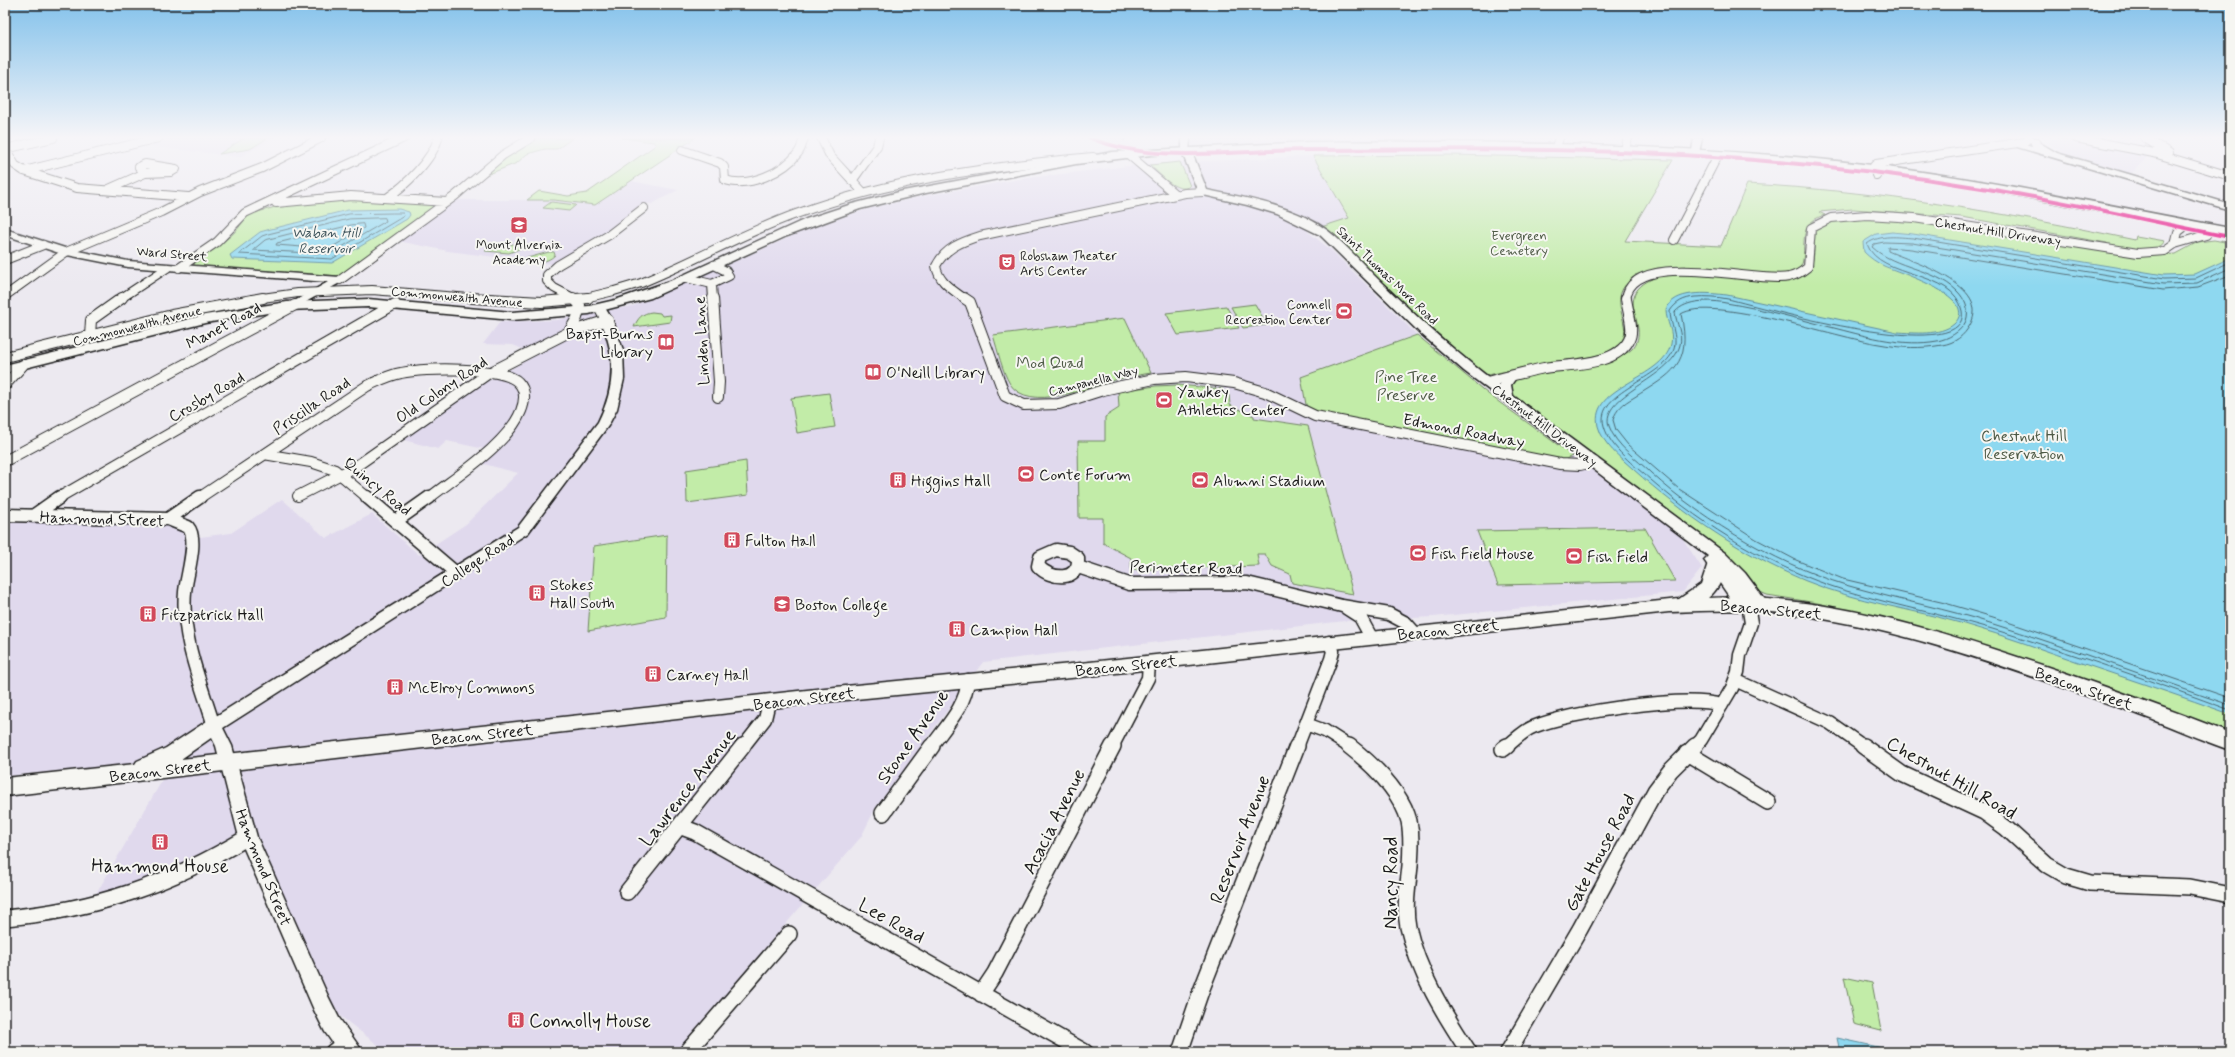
<svg xmlns="http://www.w3.org/2000/svg" width="2235" height="1057" font-family="Mynerve,sans-serif">
<rect width="100%" height="100%" fill="#ece9f0"/>
<filter id="ink" filterUnits="userSpaceOnUse"><feTurbulence type="fractalNoise" baseFrequency=".025" numOctaves="2"/><feDisplacementMap in="SourceGraphic" scale="8" xChannelSelector="R" yChannelSelector="G"/><feConvolveMatrix kernelMatrix="1 2 1 2 8 2 1 2 1" color-interpolation-filters="sRGB"/></filter>
<g filter="url(#ink)">
<path fill="#e0d9ed" d="M166 138H275L240 157 139 145Z
M1088 138H1126L1130 145 1140 148 1129 150 1109 147Z
M1190 138H1552L1551 143 1358 140 1193 145 1190 143Z
M2057 139 2082 141 2149 154 2138 168 2130 174 2066 155 2048 143 2052 140Z
M1313 156 1349 219 1307 231 1331 250 1417 335 1401 340 1570 459 1573 456 1678 532 1702 568 1683 592 1433 617 1345 621 983 662 876 807 861 837 675 1052H387L339 1015 252 837 88 908 174 760 5 776V521L61 524 162 523 184 530 185 539 231 533 282 499 326 538 372 514 419 555 466 524 518 473 480 463 494 451 447 441 438 449 404 440 479 386 537 355 513 345 483 344 500 322 557 320 633 306 806 230 864 210 923 196 1020 179 1145 164Z
M631 181 678 190 652 204 644 203 610 230 551 264 448 251 398 241 456 200H554L595 205Z"/>
<path fill="#c2eca8" stroke="#6f8462" d="M244 138H268L250 149 219 154Z
M533 138H573L557 149H545L527 154 517 163 481 177 506 154Z
M622 138H695L595 205 554 200H527L539 191 568 196 587 193 656 145 654 142Z
M1451 155 1673 160 1625 241 1721 246 1747 184C1878 191 2007 213 2135 240L2136 236 2165 241C2156 256 2125 248 2110 247L2107 243 1962 217 1853 209 1819 212 1825 215C1790 224 1813 260 1797 270 1780 281 1711 270 1688 268L1686 266 1658 268 1635 275 1636 277C1600 296 1638 328 1619 344 1601 360 1574 358 1552 362 1530 365 1509 371 1488 375L1482 374 1440 338 1321 227 1349 218 1313 156Z
M1180 162 1190 186C1177 195 1159 173 1150 165Z
M341 197 438 205 339 276 193 266 196 261C214 248 237 236 247 215L286 204Z
M551 202 576 205 569 211 543 208Z
M1858 217 1949 225 2146 256 2176 254 2198 242 2214 240 2230 243V734L1992 649 1944 633 1877 616 1817 603 1767 595 1758 591 1719 550 1514 397 1510 387 1511 381C1537 372 1618 364 1632 349 1655 325 1603 293 1665 274L1800 276C1819 267 1812 247 1816 229L1827 221Z
M512 244 524 247 509 253 485 251 488 248H506Z
M549 252H554L555 255C545 265 533 261 520 260Z
M1255 304 1267 325 1243 328 1231 307Z
M1226 306 1239 328 1178 335 1166 313Z
M652 312 660 313 662 316 671 315 670 322 634 327C638 318 642 313 652 312Z
M1125 318 1151 373C1139 375 1127 377 1115 380 1089 387 1029 413 1010 384 1002 371 998 351 993 335Z
M1417 335 1488 394 1573 456 1565 460H1558L1307 410 1301 377Z
M1178 385 1223 389 1224 395H1229L1230 405 1254 416V418L1308 426 1353 594 1292 583 1290 574 1272 566 1265 554H1257L1259 566 1131 570V558L1103 543V518H1079L1078 441H1105V417L1119 408 1118 391 1156 386Z
M829 393 835 427 797 433 791 398Z
M746 461 748 495 687 503 686 470Z
M1645 528 1675 581 1498 585 1477 531Z
M667 535 666 617 588 631 594 546Z
M1844 977 1872 983 1881 1031 1854 1024Z"/>
<path fill="#8ed8f0" stroke="#608d9b" d="M399 209 409 212 410 215 407 219 332 263 232 259 230 255 260 232 267 230 348 210Z
M1892 232 1913 234 2164 275 2195 274 2230 258V714C2183 697 2135 681 2087 665 2046 651 2006 636 1964 624 1912 609 1857 602 1806 581 1743 555 1684 515 1633 469 1620 457 1603 445 1598 426 1589 385 1663 380 1671 344 1674 331 1666 322 1666 310 1674 289 1708 293 1727 295L1897 332C1914 333 1940 336 1954 324 1982 297 1897 272 1884 266 1876 262 1870 258 1864 252L1863 242 1876 234Z
M1837 1038 1883 1048 1884 1052H1859L1839 1047Z"/>
<g fill="none" stroke-linecap="round" stroke-linejoin="round">
<path stroke="#4a6771" stroke-width="1" d="M393 213H403L404 216 332 259 239 254 262 236 268 234 349 214Z
M385 218 386 221 330 254 253 250 265 240 349 219Z
M363 224 364 228 329 249 276 245 277 243 351 225Z
M2230 262 2196 278 2164 279 1913 238C1898 237 1880 234 1867 244 1879 279 1955 269 1962 311 1972 369 1754 305 1728 299 1718 297 1706 296 1695 297 1684 298 1676 302 1670 311 1670 324 1678 336 1674 349 1663 380 1594 391 1604 426 1610 448 1635 466 1651 480 1706 528 1773 568 1843 590 1899 607 1956 617 2012 635 2085 658 2158 683 2230 710
M2230 268 2197 283 2163 284 1912 243 1884 242 1874 244 1872 247C1896 269 1934 268 1957 291 1965 299 1970 310 1966 321 1961 332 1948 339 1937 341 1905 347 1869 337 1838 329 1802 320 1764 309 1726 303 1710 300 1687 299 1675 312 1676 323 1683 334 1680 345 1671 379 1599 395 1609 426 1616 446 1637 459 1651 473 1704 522 1789 571 1860 589 1903 601 1947 609 1990 623 2071 648 2150 678 2230 705
M2230 275 2198 287 2163 290 1911 249 1888 247V251C1912 262 1993 285 1970 325 1964 336 1955 343 1942 345 1921 349 1900 348 1879 344 1839 338 1711 295 1681 314 1692 365 1673 373 1633 398 1624 403 1616 409 1613 420L1616 430 1628 445 1679 489 1756 539 1796 560 1843 579 1945 603 1993 617 2230 698"/>
<g stroke="#1c1c1c" stroke-width="10">
<path id="minor-far3" d="M821 138 830 156 862 191
M2076 138 2154 153 2230 176
M2145 138 2169 153
M1556 147 1559 138
M5 148 15 165 24 171 77 188 188 197
M5 149 53 138
M1625 149 1628 138
M682 150 720 163 724 167 725 180C749 188 784 172 798 153 802 148 802 143 804 138
M1128 154 1176 195
M145 164 176 169 171 172 145 173 139 167Z
M24 171 158 138
M1876 175 1874 166 1876 164 2024 142 2029 138
M852 181 877 146 879 138
M109 189 145 173
M387 198C405 186 433 159 438 138
M276 203 351 196 447 202
M1674 240 1716 159
M2175 244 2178 232 2188 224
M5 260 43 245
M179 268 217 242 245 213 404 138
M686 278 712 284 729 276 726 271 714 265
M340 280 455 196 503 155 531 138
M712 284 713 299
M5 296 66 252 161 212 200 192 262 168 321 138
M120 299 167 268
M255 299 298 293 372 290 482 299
M575 299 554 288 547 281V275L558 265 609 235 644 208
M581 299 614 291 641 283C693 262 743 233 796 214 892 179 992 166 1093 157
M965 299C952 289 939 283 936 266 945 248 961 242 980 236L1185 193 1203 192
M1626 299C1631 247 1757 284 1789 277 1797 275 1802 272 1808 267L1811 228 1831 218 1867 215 1914 218 2138 253 2165 251 2175 244 2206 235"/>
</g>
<g stroke="#1c1c1c" stroke-width="12">
<path id="minor-far2" d="M472 298 541 302 588 298
M713 298 719 382 718 397
M964 298 970 302 1005 396 1024 405 1059 404 1103 390 1154 379 1186 377 1234 383 1265 392 1315 416 1560 464 1580 465 1594 462
M569 332 577 318 580 305 573 298
M90 336 91 320 122 298
M5 357 172 315 263 298
M1487 382C1506 377 1525 372 1544 368 1569 364 1616 366 1629 340 1635 329 1627 310 1626 298
M5 385 23 365
M264 454 311 462 335 470 368 498
M5 461 295 305
M298 496 355 467 489 373 569 332 608 320
M58 498 395 304
M199 498 367 386C378 381 389 375 401 373 424 368 501 366 518 382 526 390 525 401 521 411 508 444 457 476 429 498"/>
</g>
<g stroke="#1c1c1c" stroke-width="15">
<path id="minor-far1" d="M367 497 456 573
M5 515 168 519 188 527C199 539 186 577 185 592 181 638 201 683 214 726
M33 516 60 497
M168 519 200 497
M396 521 430 497
M1056 550 1069 552 1078 558C1080 582 1050 580 1038 566L1040 557Z
M1078 567 1129 584 1247 583 1342 606 1389 614 1406 623 1414 632
M1346 608 1360 617 1371 637
M1735 680 1830 723 1864 747
M1306 724 1325 731 1350 747
M743 747 765 719 769 702
M931 747C946 726 966 706 968 680
M1112 747 1148 678 1149 663
M1297 747 1331 659 1333 651 1329 642
M1506 747C1514 741 1523 731 1533 727 1571 712 1684 694 1722 705
M1694 747 1701 740 1732 688 1738 672 1740 655 1751 623 1748 604"/>
</g>
<g stroke="#1c1c1c" stroke-width="18">
<path id="minor" d="M1349 746C1372 764 1401 791 1409 821 1412 836 1411 851 1410 866 1408 886 1404 907 1408 927 1418 972 1444 1014 1469 1052
M1863 746 1902 774 1984 812 2006 828 2047 865 2066 876 2090 883 2190 887 2230 895
M1503 749 1507 746
M1687 753 1768 802
M883 813 932 746
M679 826 695 832 1085 1052
M627 892 743 746
M5 918C96 910 170 884 248 837
M981 994 995 973 1113 746
M333 1052 345 1043
M687 1052 789 934
M1180 1052 1201 991 1297 746
M1508 1052 1580 929 1655 791 1670 771 1695 746"/>
</g>
<g stroke="#1c1c1c" stroke-width="3">
<path id="tertiary" d="M1182 138H1190L1189 152 1182 150Z
M1694 138H1702L1699 153 1692 151Z
M5 229 68 249 128 261 340 277 345 280 295 308 291 307 290 305 291 303 328 282 128 267 62 254 5 235Z
M600 305 604 306 613 321 623 350 624 379 617 409 608 426 528 533 223 728 232 746 257 837 328 996 339 1018 363 1052H339L325 1032 314 1010 239 837 216 746 206 726 208 721 518 527 598 422C618 383 616 346 594 308Z"/>
</g>
<g stroke="#1c1c1c" stroke-width="3">
<path id="secondary" d="M2029 138H2038L2040 143 2057 153 2230 204V210L2004 143 2009 140 2032 146Z
M1186 147 1191 150 1207 190C1247 198 1294 206 1327 230 1347 245 1364 266 1382 283 1419 319 1457 354 1499 385L1507 372H1517L1518 375 1511 385 1513 396 1725 553 1745 573 1766 601 1768 605 1766 609C1759 611 1755 610 1751 604L1749 608 1743 610 1737 608 1704 560 1708 556 1464 371 1420 333 1320 235 1277 214 1247 205 1199 194 1181 150Z"/>
</g>
<g stroke="#1c1c1c" stroke-width="3">
<path id="primary" d="M1309 142C1391 141 1474 142 1556 144 1662 147 1767 152 1872 165 1992 180 2111 206 2230 228V236L1962 185 1872 171 1761 160 1595 152 1398 148 1279 149 1151 155 1076 164 926 193 860 209 787 236 651 298 589 314 512 320 368 307 287 310 205 323 5 373V365L205 315 287 302 368 299 512 312 589 306 615 300 670 281 806 219 852 204 903 191 1112 152Z
M1715 558 1721 560C1729 572 1718 590 1708 598 1822 593 1938 630 2045 666 2107 687 2169 709 2230 733V750C2200 740 2170 726 2140 715 2020 672 1899 625 1772 612 1737 609 1703 611 1669 612L1071 678 825 702 5 796V778L135 764 137 761 166 748 207 721 214 718 221 721 224 726 221 731 181 759 825 688 1071 664 1679 599 1701 584 1709 560Z"/>
</g>
<use href="#minor-far3" stroke="#f6f6f2" stroke-width="8"/>
<use href="#minor-far2" stroke="#f6f6f2" stroke-width="10"/>
<use href="#minor-far1" stroke="#f6f6f2" stroke-width="12"/>
<use href="#minor" stroke="#f6f6f2" stroke-width="15"/>
<use href="#tertiary" fill="#f6f6f2" fill-rule="evenodd"/>
<use href="#secondary" fill="#f6f6f2" fill-rule="evenodd"/>
<use href="#primary" fill="#f6f6f2" fill-rule="evenodd"/>
<path stroke="#1c1c1c" stroke-width="1" d="M1090 138 1114 147
M1124 138V141"/>
<g stroke="#f6f6f2" stroke-width="6">
<path id="rail-1" d="M1090 138C1158 165 1235 150 1307 150 1419 149 1531 148 1642 153 1752 158 1861 168 1969 186 2057 199 2143 220 2230 237"/>
</g>
<use href="#rail-1" stroke="#e5007d" stroke-width="4"/>
</g>
</g>
<linearGradient id="sky" x2="0" y2="1"><stop stop-color="#84c2eb"/><stop offset="0.48" stop-color="#f6f5f8"/><stop offset="1" stop-color="#f6f5f8" stop-opacity="0"/></linearGradient>
<rect width="2235" height="286" fill="url(#sky)"/>
<defs>
<g id="school-square" transform="scale(0.9)"><rect x="-9" y="-9" width="18" height="18" rx="4" fill="#d1495b" stroke="#f6f6f2"/><path d="M0-5L7-2L0 1L-7-2ZM-4 1L0 2.5L4 1V4Q0 6-4 4Z" fill="#fff"/></g>
<g id="theatre-square" transform="scale(0.9)"><rect x="-9" y="-9" width="18" height="18" rx="4" fill="#d1495b" stroke="#f6f6f2"/><path d="M-5-5.5Q0-4 5-5.5V0Q5 5 0 6Q-5 5-5 0ZM-3.3-2.5H-1v1.5H-3.3ZM1-2.5H3.3v1.5H1ZM-2.8 1Q0 5.5 2.8 1Z" fill="#fff"/></g>
<g id="stadium-square" transform="scale(0.9)"><rect x="-9" y="-9" width="18" height="18" rx="4" fill="#d1495b" stroke="#f6f6f2"/><path d="M0-5a6.5 5 0 1 0 0 10a6.5 5 0 1 0 0-10ZM-3.5-1.8h7v3.6h-7Z" fill="#fff"/></g>
<g id="library-square" transform="scale(0.9)"><rect x="-9" y="-9" width="18" height="18" rx="4" fill="#d1495b" stroke="#f6f6f2"/><path d="M-6-4Q-3-5.5-.7-3.5V5Q-3 3-6 4ZM6-4Q3-5.5 .7-3.5V5Q3 3 6 4Z" fill="#fff"/></g>
<g id="building-square" transform="scale(0.9)"><rect x="-9" y="-9" width="18" height="18" rx="4" fill="#d1495b" stroke="#f6f6f2"/><path d="M-4-6H4V6H1V3H-1V6H-4ZM-2.5-4.3h1.7v1.8h-1.7ZM.8-4.3h1.7v1.8H.8ZM-2.5-1h1.7V.8h-1.7ZM.8-1h1.7V.8H.8Z" fill="#fff"/></g>
<g id="university-square" transform="scale(0.9)"><rect x="-9" y="-9" width="18" height="18" rx="4" fill="#d1495b" stroke="#f6f6f2"/><path d="M0-5L7-2L0 1L-7-2ZM-4 1L0 2.5L4 1V4Q0 6-4 4Z" fill="#fff"/></g>
</defs>
<g fill-rule="evenodd">
<use href="#school-square" x="519" y="225"/>
<use href="#theatre-square" x="1007" y="262"/>
<use href="#stadium-square" x="1344" y="311"/>
<use href="#library-square" x="666" y="342"/>
<use href="#library-square" x="873" y="372"/>
<use href="#stadium-square" x="1164" y="400"/>
<use href="#stadium-square" x="1026" y="474"/>
<use href="#building-square" x="898" y="480"/>
<use href="#stadium-square" x="1200" y="480"/>
<use href="#building-square" x="732" y="540"/>
<use href="#stadium-square" x="1418" y="553"/>
<use href="#stadium-square" x="1574" y="556"/>
<use href="#building-square" x="537" y="593"/>
<use href="#university-square" x="782" y="604"/>
<use href="#building-square" x="148" y="614"/>
<use href="#building-square" x="957" y="629"/>
<use href="#building-square" x="653" y="674"/>
<use href="#building-square" x="395" y="687"/>
<use href="#building-square" x="160" y="842"/>
<use href="#building-square" x="516" y="1020"/>
</g>
<g text-anchor="middle" stroke-width="4" stroke-linejoin="round" paint-order="stroke">
<g font-size="13" fill="#1c1c1c" stroke="#f6f6f2">
<text transform="translate(1998 231) rotate(9)" y="5">Chestnut Hill Driveway</text>
<text transform="translate(172 253) rotate(5)" y="5">Ward Street</text>
<text transform="translate(1388 275) rotate(44)" y="5">Saint Thomas More Road</text>
<text transform="translate(457 296) rotate(5)" y="5">Commonwealth Avenue</text>
<text transform="translate(137 325) rotate(-14)" y="5">Commonwealth Avenue</text>
<text transform="translate(1093 380) rotate(-14)" y="5">Campanella Way</text>
<text transform="translate(1545 425) rotate(37)" y="5">Chestnut Hill Driveway</text>
</g>
<g font-size="13" fill="#4e5a46" stroke="#f6f6f2">
<text x="1519" y="240">Evergreen<tspan x="1519" dy="15">Cemetery</tspan></text>
</g>
<g font-size="13" fill="#1c1c1c" stroke="#f6f6f2">
<text x="519" y="249">Mount Alvernia<tspan x="519" dy="15">Academy</tspan></text>
<text x="1020" y="260" text-anchor="start">Robsham Theater<tspan x="1020" dy="15">Arts Center</tspan></text>
<text x="1331" y="309" text-anchor="end">Connell<tspan x="1331" dy="15">Recreation Center</tspan></text>
</g>
<g font-size="14" font-style="italic" fill="#3e545c" stroke="#f6f6f2">
<text x="326" y="237">Waban Hill<tspan x="326" dy="16">Reservoir</tspan></text>
</g>
<g font-size="16" fill="#1c1c1c" stroke="#f6f6f2">
<text transform="translate(223 325) rotate(-28)" y="6">Manet Road</text>
<text transform="translate(701 341) rotate(-93)" y="6">Linden Lane</text>
<text transform="translate(441 389) rotate(-34)" y="6">Old Colony Road</text>
<text transform="translate(206 396) rotate(-30)" y="6">Crosby Road</text>
<text transform="translate(311 405) rotate(-34)" y="6">Priscilla Road</text>
<text transform="translate(1464 430) rotate(11)" y="6">Edmond Roadway</text>
<text transform="translate(378 486) rotate(39)" y="6">Quincy Road</text>
<text transform="translate(102 518) rotate(2)" y="6">Hammond Street</text>
<text transform="translate(477 560) rotate(-33)" y="6">College Road</text>
<text transform="translate(1186 567) rotate(1)" y="6">Perimeter Road</text>
<text transform="translate(1771 609) rotate(5)" y="6">Beacon Street</text>
<text transform="translate(1448 629) rotate(-6)" y="6">Beacon Street</text>
<text transform="translate(1126 665) rotate(-6)" y="6">Beacon Street</text>
<text transform="translate(2084 688) rotate(19)" y="6">Beacon Street</text>
<text transform="translate(804 698) rotate(-7)" y="6">Beacon Street</text>
<text transform="translate(482 734) rotate(-6)" y="6">Beacon Street</text>
<text transform="translate(160 770) rotate(-7)" y="6">Beacon Street</text>
<text transform="translate(264 867) rotate(68)" y="6">Hammond Street</text>
</g>
<g font-size="16" fill="#1c1c1c" stroke="#f6f6f2" text-anchor="start">
<text x="653" y="339" text-anchor="end">Bapst-Burns<tspan x="653" dy="18">Library</tspan></text>
<text x="886" y="378">O'Neill Library</text>
<text x="1177" y="397">Yawkey<tspan x="1177" dy="18">Athletics Center</tspan></text>
<text x="1039" y="480">Conte Forum</text>
<text x="911" y="486">Higgins Hall</text>
<text x="1213" y="486">Alumni Stadium</text>
<text x="745" y="546">Fulton Hall</text>
<text x="1431" y="559">Fish Field House</text>
<text x="1587" y="562">Fish Field</text>
<text x="550" y="590">Stokes<tspan x="550" dy="18">Hall South</tspan></text>
<text x="795" y="610">Boston College</text>
<text x="161" y="620">Fitzpatrick Hall</text>
<text x="970" y="635">Campion Hall</text>
<text x="666" y="680">Carney Hall</text>
<text x="408" y="693">McElroy Commons</text>
</g>
<g font-size="16" fill="#4e5a46" stroke="#f6f6f2">
<text x="1050" y="368">Mod Quad</text>
<text x="1406" y="382">Pine Tree<tspan x="1406" dy="18">Preserve</tspan></text>
<text x="2024" y="441">Chestnut Hill<tspan x="2024" dy="18">Reservation</tspan></text>
</g>
<g font-size="19" fill="#1c1c1c" stroke="#f6f6f2">
<text transform="translate(912 736) rotate(-55)" y="7">Stone Avenue</text>
<text transform="translate(1952 777) rotate(30)" y="7">Chestnut Hill Road</text>
<text transform="translate(687 787) rotate(-52)" y="7">Lawrence Avenue</text>
<text transform="translate(1053 821) rotate(-63)" y="7">Acacia Avenue</text>
<text transform="translate(1239 839) rotate(-69)" y="7">Reservoir Avenue</text>
<text transform="translate(1599 852) rotate(-62)" y="7">Gate House Road</text>
<text transform="translate(1390 883) rotate(-90)" y="7">Nancy Road</text>
<text transform="translate(892 920) rotate(29)" y="7">Lee Road</text>
</g>
<g font-size="19" fill="#1c1c1c" stroke="#f6f6f2">
<text x="160" y="872">Hammond House</text>
<text x="529" y="1027" text-anchor="start">Connolly House</text>
</g>
</g>
<rect width="2235" height="1057" fill="none" stroke="#f6f6f2" stroke-width="20"/>
<rect x="10" y="10" width="2215" height="1037" fill="none" stroke="#1c1c1c" stroke-width="1.5" filter="url(#ink)"/>
</svg>
